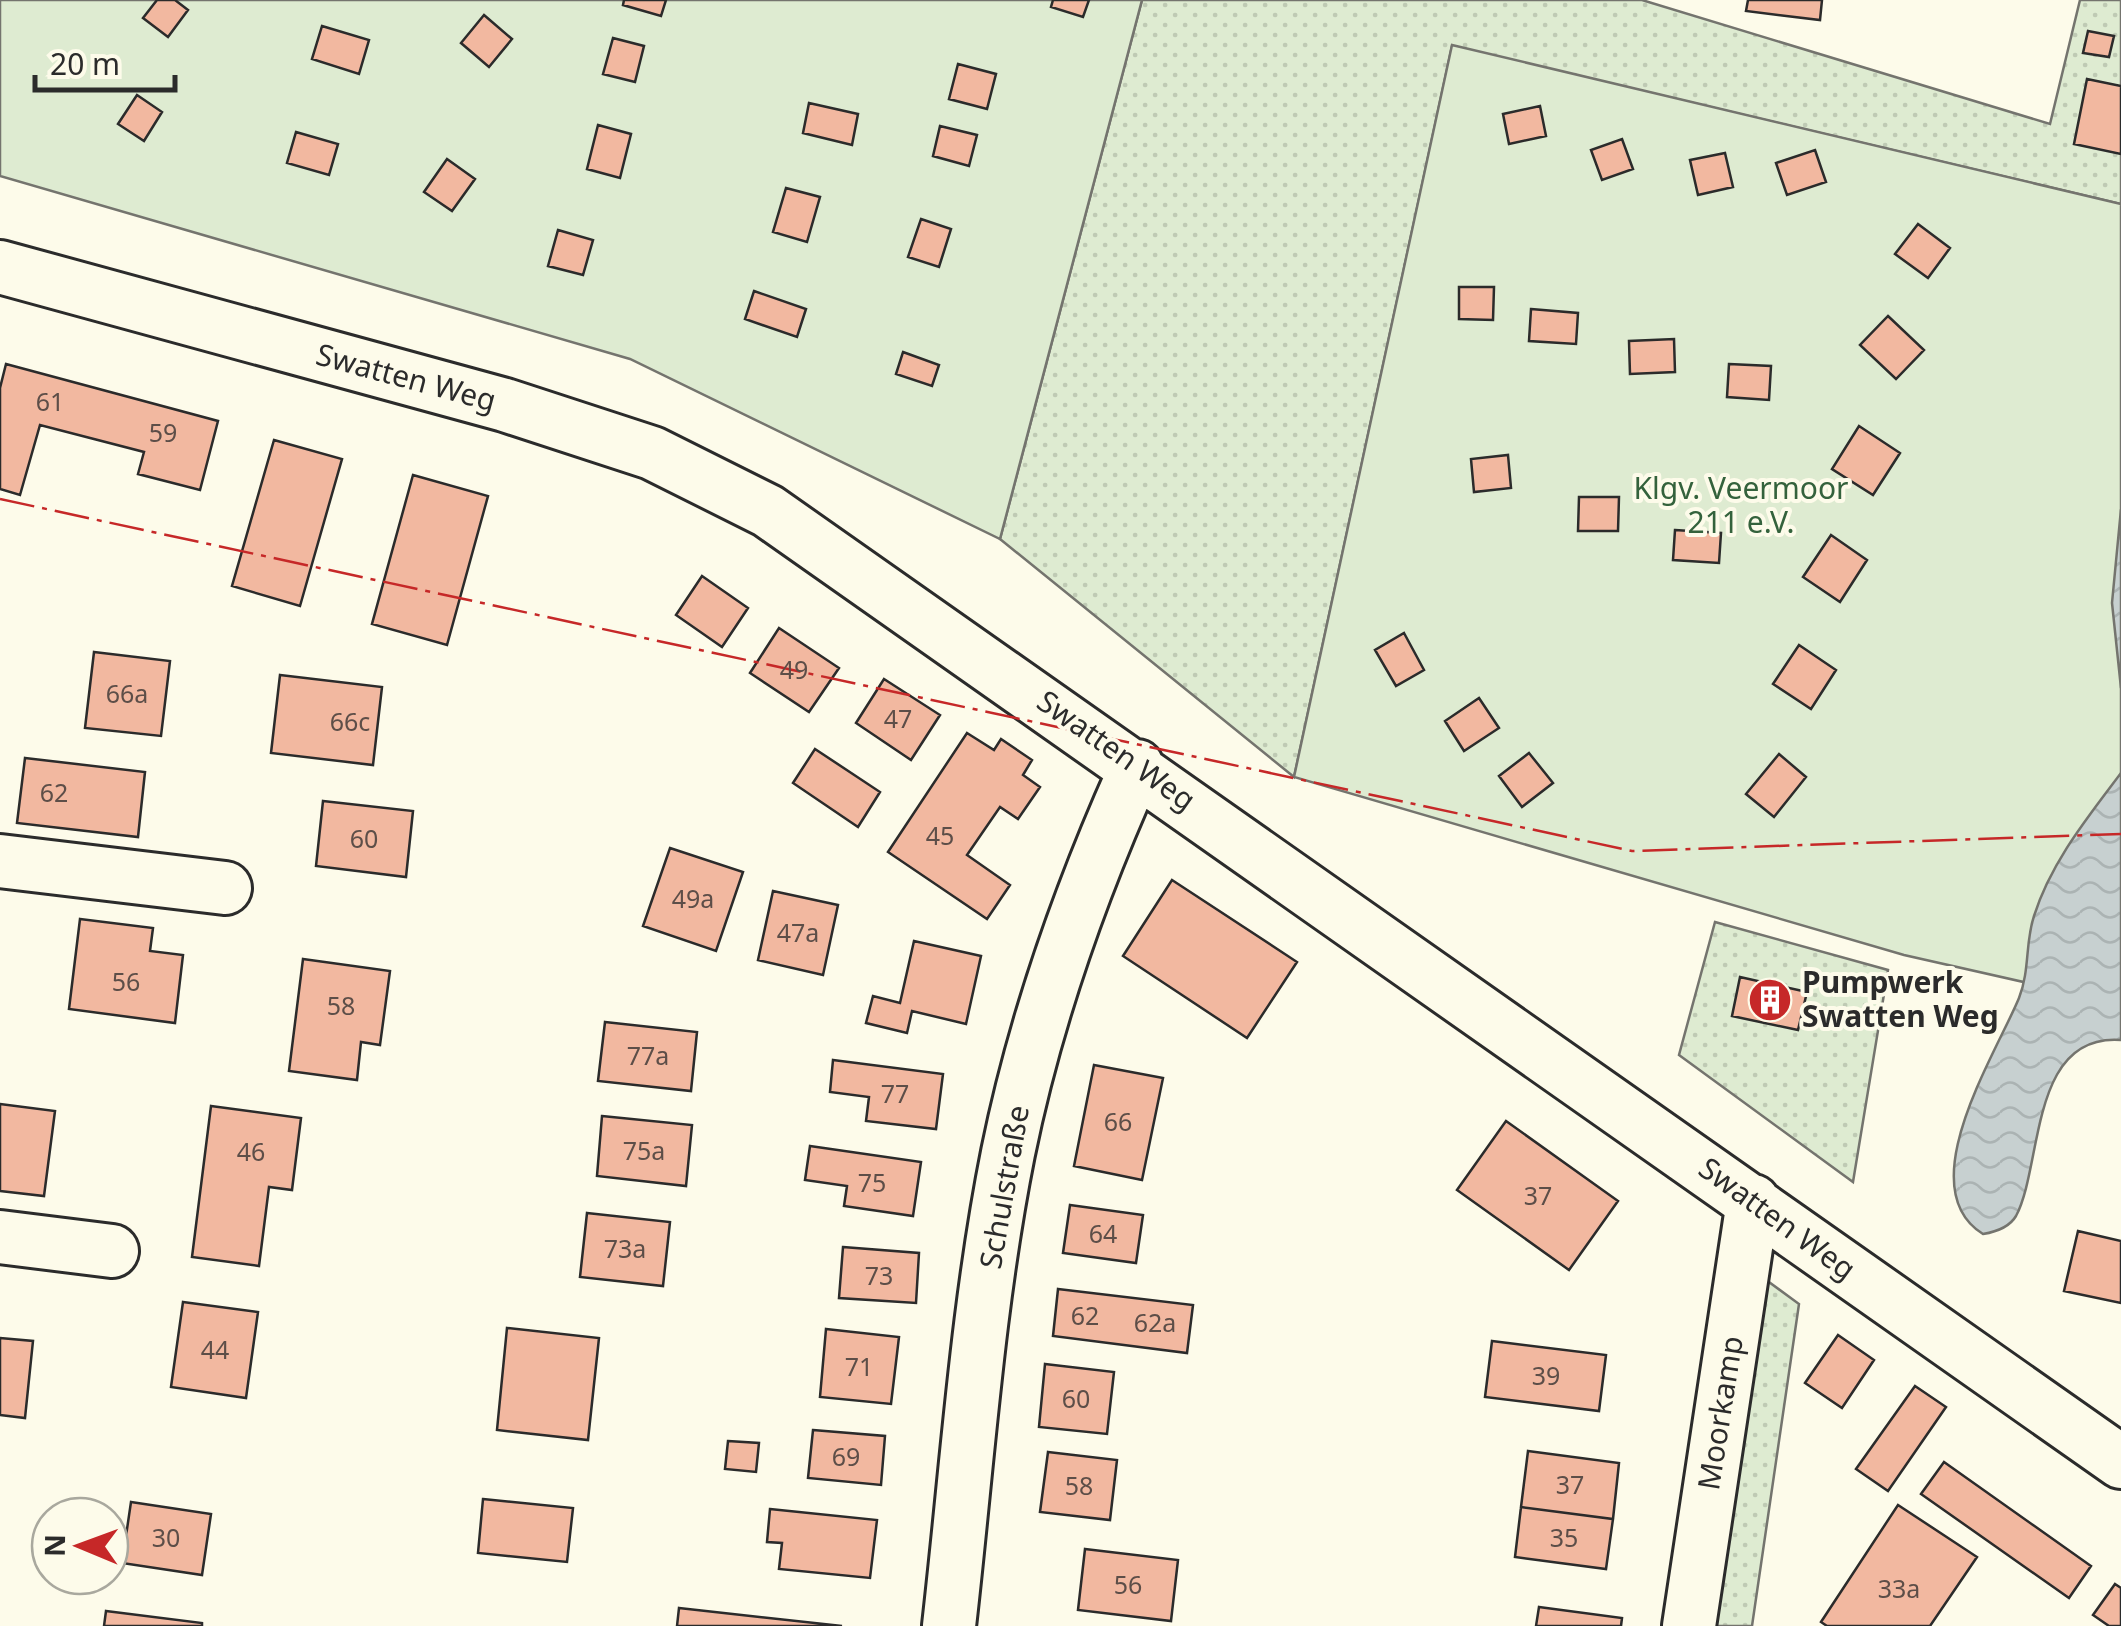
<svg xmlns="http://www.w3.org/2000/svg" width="2121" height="1626" font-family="'Noto Sans',sans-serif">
<defs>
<pattern id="grass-dots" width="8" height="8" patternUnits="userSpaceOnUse" patternTransform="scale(2.5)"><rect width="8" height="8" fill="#deebd1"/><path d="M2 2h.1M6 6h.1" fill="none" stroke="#bfcab4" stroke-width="1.8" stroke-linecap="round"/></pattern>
<pattern id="water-waves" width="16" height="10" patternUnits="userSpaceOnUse" patternTransform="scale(2.5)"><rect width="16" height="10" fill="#c7d0d0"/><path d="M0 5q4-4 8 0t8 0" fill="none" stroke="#abb3b3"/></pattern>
</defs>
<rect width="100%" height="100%" fill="#fdfbea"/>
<path fill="url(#grass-dots)" stroke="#74746e" stroke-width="2.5" d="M1142 0H1642L2050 124 2080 0H2121V204L1452 46 1294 777 1000 539Z
M1715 922 1888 970 1853 1182 1679 1055Z
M1758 1274 1799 1304 1752 1626H1706Z"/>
<path fill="#deebd1" stroke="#74746e" stroke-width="2.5" d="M0 0H1142L1000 539 630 359 0 176Z
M1452 45 2121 204V1004L1904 955 1294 777Z"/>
<path fill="url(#water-waves)" stroke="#74746e" stroke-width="2.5" d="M2121 509V688L2112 603Z
M2121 773V1040C2029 1033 2043 1166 2016 1216 2009 1228 1995 1232 1983 1234 1909 1188 1996 1054 2019 998 2030 970 2025 943 2034 916 2051 862 2088 817 2121 773Z"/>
<path fill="#f2b8a0" stroke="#2b2b2b" stroke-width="2.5" d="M157 0H175L188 10 168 37 143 18Z
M624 0H666L661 16 623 5Z
M1053 0H1089L1083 17 1051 7Z
M1748 0H1822L1820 20 1746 11Z
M484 15 512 39 489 67 461 43Z
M322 26 369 40 359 74 312 59Z
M2088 31 2114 36 2109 57 2083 53Z
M613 38 644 46 635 82 603 74Z
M958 64 996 74 987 109 949 99Z
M2087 79 2121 86V154L2074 144Z
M137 95 162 112 144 141 118 124Z
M809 103 858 114 852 145 803 133Z
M1540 106 1546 136 1509 144 1503 114Z
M598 125 631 134 620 178 587 169Z
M940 126 977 135 969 166 933 156Z
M296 132 338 144 329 175 287 163Z
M1622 139 1633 169 1602 180 1591 150Z
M1815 150 1826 182 1787 195 1776 163Z
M1725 153 1733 187 1698 195 1690 160Z
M447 159 475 179 452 211 424 192Z
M786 188 820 197 807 242 773 232Z
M921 219 951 229 939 267 908 257Z
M1918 224 1950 248 1928 278 1895 254Z
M558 230 593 240 583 275 548 266Z
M1459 287H1494L1493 320 1459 319Z
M754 291 806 309 797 337 745 319Z
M1531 309 1578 313 1576 344 1529 341Z
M1888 316 1924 350 1896 379 1860 345Z
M1674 339 1675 372 1630 374 1629 341Z
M903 352 939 365 932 386 896 374Z
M6 364 218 421 200 490 138 474 144 452 40 425 20 495 0 489V388Z
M1729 364 1771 366 1769 400 1727 397Z
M1859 426 1900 453 1873 495 1832 469Z
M274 440 342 459 300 606 232 586Z
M1508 455 1511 488 1474 492 1471 459Z
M413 475 488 496 447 645 372 624Z
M1579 497H1619L1618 531H1578Z
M1675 530 1721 533 1719 563 1673 560Z
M1831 535 1867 560 1840 602 1803 577Z
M702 576 748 608 722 647 676 615Z
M779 628 839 668 809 712 750 673Z
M1404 633 1424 670 1396 686 1375 650Z
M1799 645 1836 670 1811 709 1773 684Z
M94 652 170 661 161 736 85 728Z
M280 675 382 687 373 765 271 753Z
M884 679 940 715 911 760 856 723Z
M1479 698 1499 728 1464 751 1445 721Z
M967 733 994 750 1001 739 1032 760 1023 775 1040 787 1018 819 1000 807 967 855 1010 885 987 919 888 852Z
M815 749 880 792 858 827 793 783Z
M1529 753 1553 783 1522 807 1499 776Z
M1779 754 1806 777 1774 817 1746 794Z
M25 758 145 772 138 837 17 823Z
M323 801 413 811 406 877 316 866Z
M670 848 743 872 716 951 643 926Z
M1172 880 1297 962 1247 1038 1123 956Z
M773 891 838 905 823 975 758 960Z
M80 919 153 928 150 951 183 955 175 1023 69 1009Z
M914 941 981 956 966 1024 912 1011 907 1033 866 1023 873 996 900 1003Z
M303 959 390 971 380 1045 361 1042 357 1080 289 1071Z
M1740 977 1807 992 1798 1030 1732 1016Z
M605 1022 697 1032 691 1091 598 1081Z
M833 1060 943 1074 936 1129 866 1121 869 1097 830 1092Z
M1094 1065 1163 1078 1142 1180 1074 1166Z
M0 1104 55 1111 44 1196 0 1191Z
M211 1106 301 1118 292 1190 269 1187 259 1266 192 1257Z
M602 1116 692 1125 686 1186 597 1176Z
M1506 1121 1618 1201 1569 1270 1457 1190Z
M810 1146 921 1162 913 1216 844 1206 847 1186 805 1180Z
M1070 1205 1143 1215 1136 1263 1063 1253Z
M587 1213 670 1222 663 1286 580 1277Z
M2078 1231 2121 1241V1303L2064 1291Z
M843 1247 919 1253 916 1303 839 1298Z
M1058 1289 1193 1305 1187 1353 1053 1336Z
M183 1302 258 1312 246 1398 171 1387Z
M507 1328 599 1338 588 1440 497 1430Z
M826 1329 899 1337 891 1404 820 1397Z
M1838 1335 1874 1360 1842 1408 1805 1383Z
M0 1338 33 1341 25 1418 0 1415Z
M1492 1341 1606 1355 1599 1411 1485 1397Z
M1045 1364 1114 1372 1107 1434 1039 1427Z
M1915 1386 1946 1407 1888 1491 1856 1469Z
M813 1430 885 1436 881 1485 808 1478Z
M728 1441 759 1443 756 1472 725 1469Z
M1528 1451 1619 1463 1613 1519 1521 1507Z
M1048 1452 1117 1460 1110 1520 1040 1512Z
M1944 1462 2091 1566 2069 1598 1921 1494Z
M483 1499 573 1508 567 1562 478 1553Z
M131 1502 211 1514 202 1575 122 1563Z
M1898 1505 1977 1557 1930 1626H1827L1821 1622Z
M1521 1507 1613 1519 1606 1569 1515 1557Z
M770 1509 877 1520 870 1578 779 1569 782 1543 767 1542Z
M1085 1549 1178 1560 1171 1621 1078 1610Z
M2115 1584 2121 1588V1626H2109L2093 1615Z
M1539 1607 1622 1618 1621 1626H1536Z
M679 1608 842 1626H677Z
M106 1611 202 1623V1626H104Z"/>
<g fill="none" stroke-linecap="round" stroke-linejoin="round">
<g stroke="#2b2b2b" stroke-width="58">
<path id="minor" d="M0 267 505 405 652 453 768 511 2121 1462
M0 861 225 888
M0 1237 112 1251
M949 1626C967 1469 977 1308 1008 1153 1035 1020 1081 890 1137 766
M1689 1626 1753 1201"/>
</g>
<use href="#minor" stroke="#fdfbea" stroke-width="52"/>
<path stroke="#c62828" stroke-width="2.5" stroke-dasharray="35 8 5 8" stroke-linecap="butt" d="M0 499 1632 851 2121 834"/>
</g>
<defs>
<g id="building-disc" transform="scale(2.25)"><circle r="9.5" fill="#c62828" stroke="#fdfbea"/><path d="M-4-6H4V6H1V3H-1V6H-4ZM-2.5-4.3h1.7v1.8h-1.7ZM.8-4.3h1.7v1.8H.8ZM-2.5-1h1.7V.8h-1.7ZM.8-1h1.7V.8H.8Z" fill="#fff"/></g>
</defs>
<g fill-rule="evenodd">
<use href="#building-disc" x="1770" y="1000"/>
</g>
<g text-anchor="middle" stroke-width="8" stroke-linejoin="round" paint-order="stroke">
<g font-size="25" fill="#5d4e48">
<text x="50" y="411">61</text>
<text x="163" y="442">59</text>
<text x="794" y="679">49</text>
<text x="127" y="703">66a</text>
<text x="898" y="728">47</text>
<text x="350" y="731">66c</text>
<text x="54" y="802">62</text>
<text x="940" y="845">45</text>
<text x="364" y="848">60</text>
<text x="693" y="908">49a</text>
<text x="798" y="942">47a</text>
<text x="126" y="991">56</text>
<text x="341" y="1015">58</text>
<text x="648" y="1065">77a</text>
<text x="895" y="1103">77</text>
<text x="1118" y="1131">66</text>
<text x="644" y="1160">75a</text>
<text x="251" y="1161">46</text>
<text x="872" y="1192">75</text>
<text x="1538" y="1205">37</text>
<text x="1103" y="1243">64</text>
<text x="625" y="1258">73a</text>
<text x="879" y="1285">73</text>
<text x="1085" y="1325">62</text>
<text x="1155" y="1332">62a</text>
<text x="215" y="1359">44</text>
<text x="859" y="1376">71</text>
<text x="1546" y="1385">39</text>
<text x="1076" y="1408">60</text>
<text x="846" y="1466">69</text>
<text x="1570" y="1494">37</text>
<text x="1079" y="1495">58</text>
<text x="166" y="1547">30</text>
<text x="1564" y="1547">35</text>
<text x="1128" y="1594">56</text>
<text x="1899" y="1598">33a</text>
</g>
<g font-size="30" fill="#2b2b2b" stroke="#fdfbea">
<text transform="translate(406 378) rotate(15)" y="10">Swatten Weg</text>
<text transform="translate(1116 751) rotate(35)" y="10">Swatten Weg</text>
<text transform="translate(1005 1187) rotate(-80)" y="10">Schulstraße</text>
<text transform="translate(1777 1219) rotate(36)" y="10">Swatten Weg</text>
<text transform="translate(1721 1413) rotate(-81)" y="10">Moorkamp</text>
</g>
<g font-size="30" fill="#34623c" stroke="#fdfbea">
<text x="1741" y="499">Klgv. Veermoor<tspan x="1741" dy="34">211 e.V.</tspan></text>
</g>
<g font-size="30" font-weight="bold" fill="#2b2b2b" stroke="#fdfbea" text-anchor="start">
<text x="1802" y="993">Pumpwerk<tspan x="1802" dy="34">Swatten Weg</tspan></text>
</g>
</g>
<g transform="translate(80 1546) rotate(271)"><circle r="48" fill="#fdfbea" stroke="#a9a89e" stroke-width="2.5"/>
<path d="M0-8L18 38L0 25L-18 38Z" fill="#c62828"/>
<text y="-15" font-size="28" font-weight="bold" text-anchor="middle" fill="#2b2b2b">N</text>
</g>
<path d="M35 75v15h140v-15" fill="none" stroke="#2b2b2b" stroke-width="5"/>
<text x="50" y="75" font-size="30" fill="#2b2b2b" stroke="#fdfbea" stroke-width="8" paint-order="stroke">20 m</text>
</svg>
